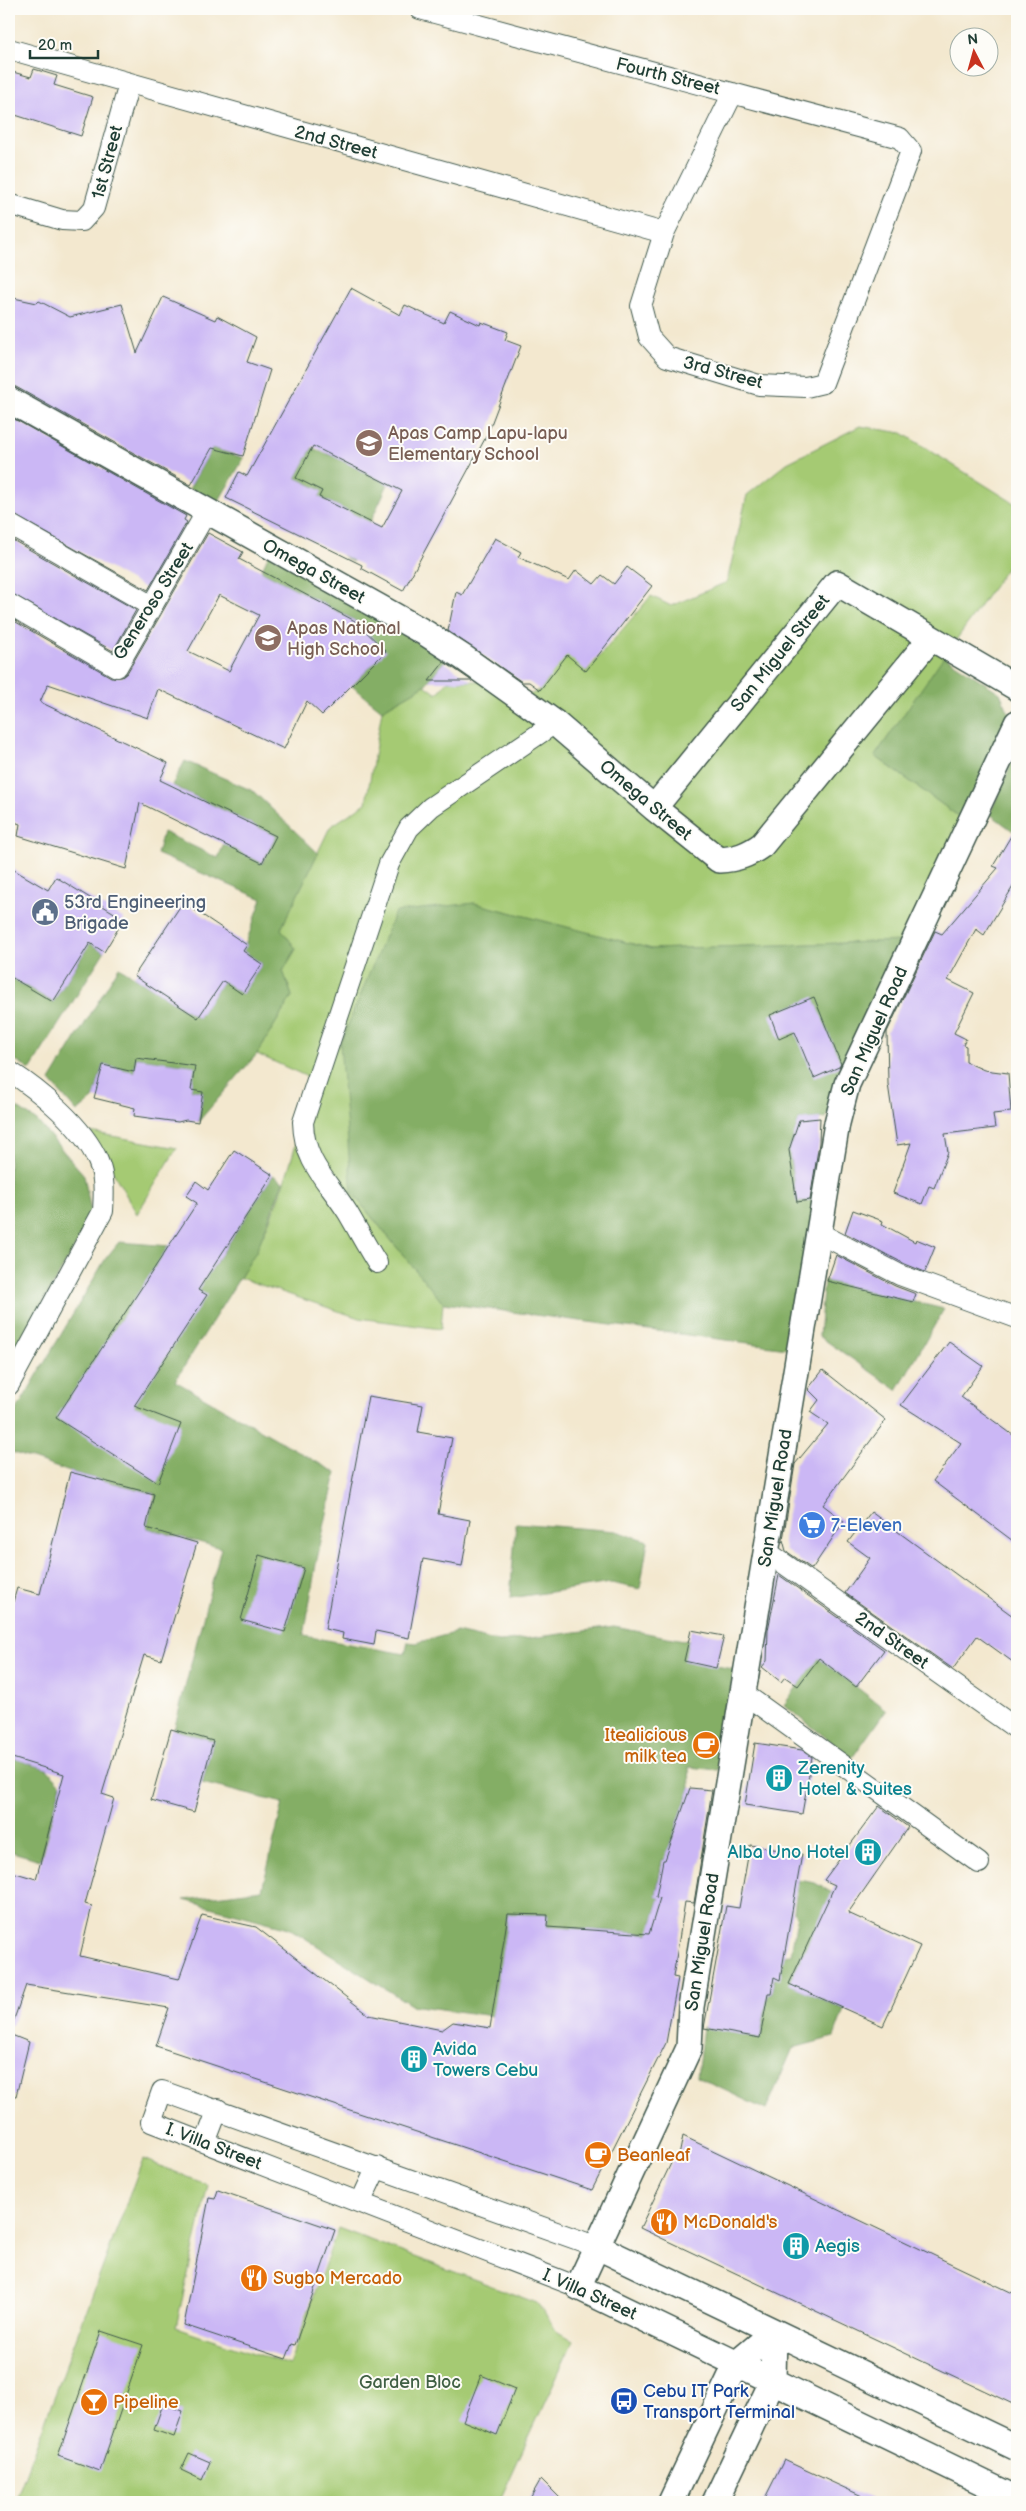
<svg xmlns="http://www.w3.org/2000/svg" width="1026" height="2511" font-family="'Balsamiq Sans',sans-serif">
<rect width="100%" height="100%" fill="#fdfcf7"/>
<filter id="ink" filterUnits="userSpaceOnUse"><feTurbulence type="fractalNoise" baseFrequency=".02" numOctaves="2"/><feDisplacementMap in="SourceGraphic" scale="10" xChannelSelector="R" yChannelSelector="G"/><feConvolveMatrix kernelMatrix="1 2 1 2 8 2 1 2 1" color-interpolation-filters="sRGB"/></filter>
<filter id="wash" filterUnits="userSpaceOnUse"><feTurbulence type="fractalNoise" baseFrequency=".0096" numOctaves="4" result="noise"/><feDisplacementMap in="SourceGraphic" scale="20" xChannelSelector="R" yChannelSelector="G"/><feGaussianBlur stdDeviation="1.12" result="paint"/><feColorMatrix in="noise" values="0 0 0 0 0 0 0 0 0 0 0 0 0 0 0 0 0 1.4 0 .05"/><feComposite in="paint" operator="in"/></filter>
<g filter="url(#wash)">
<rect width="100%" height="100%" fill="#f3e8cf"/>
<path fill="#a5ca73" stroke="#628454" d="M860 426 902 433 1017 505V553L875 756 965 821 907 941 652 949 474 903 352 1193 443 1303 441 1329 359 1318 240 1278C277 1218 297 1147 312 1079L257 1054 292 996 283 971 296 949 281 929 330 827 366 803 382 710 425 685 437 694 448 681H482L512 704C548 687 551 684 557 645L587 671 651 596 671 606 727 582 747 495 787 463Z
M90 1132 177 1148 137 1214Z
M143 2159 208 2185 176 2327 289 2365 338 2228 537 2303 558 2332 573 2341 499 2502H15Z"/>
<path fill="#84ae65" stroke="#52764c" d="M212 448 244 458 217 504 189 489Z
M312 448 333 456 388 484 352 562 342 555 361 518 319 497 321 490 296 478Z
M269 554 446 659 425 685 382 710 352 686 385 651 354 620 261 571Z
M944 656 1000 693 1011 717 965 821 875 756Z
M1017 751V834L990 814Z
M185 761 253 791 318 853 281 929 296 949 283 971 292 996 257 1054 198 1122 203 1092 191 1090 194 1066 136 1058 134 1072 103 1065 94 1098 77 1112 50 1081 119 967 198 1018 223 981 242 994 262 964 243 951 262 899 157 854 163 832 218 858 224 844 263 863 276 836 172 785Z
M474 903 652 949 907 941 826 1118 799 1120 789 1150 797 1202 818 1199 787 1348 443 1303 352 1193 340 1044 395 912Z
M36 909 104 952 30 1070 9 1056V976L53 1002 86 950Z
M9 1102 37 1121 84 1175 92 1218 9 1360Z
M273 1175 283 1182 257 1250 175 1381 336 1473 316 1564 304 1636 405 1654 408 1642 416 1643 457 1632 500 1642 614 1627 689 1641 685 1661 734 1669 718 1770 689 1767 690 1788 665 1860H662L656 1897 660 1898 653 1920V1934L547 1927V1915L508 1914 493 2016 411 2005 289 1928 184 1900 262 1890 283 1803 202 1783 213 1741 174 1730 221 1548 146 1528 156 1494 70 1472 9 1451V1423L106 1258 119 1242 170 1246 210 1272Z
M824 1280 944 1309 897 1390 819 1336Z
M516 1523 616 1531 648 1541 640 1589 611 1583 510 1598Z
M818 1657 886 1710 852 1758 784 1705Z
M9 1757 47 1769 61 1784 40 1860 9 1851Z
M798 1880 815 1883 853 1905 790 1984 844 2009 834 2037 793 2048 766 2110 697 2077 703 2027 760 2038 768 1994H771L779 1955 791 1954 797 1918 794 1912Z"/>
<g id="blocks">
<path fill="#cbb7f5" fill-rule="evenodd" d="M34 69 57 76 54 85 93 97 81 136 9 113V71L31 77Z
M351 288 400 315 405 305 444 323 450 311 480 325 481 322 508 332 505 340 521 346 487 435 403 591 361 568 362 565 226 498 239 472 247 476ZM313 446 402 491 382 528 319 497 322 491 296 478Z
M9 297 37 303 39 301 70 317 122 304 137 353 163 297 215 320 217 316 256 337 247 362 270 370 243 456 212 448 191 485 16 387 9 386Z
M9 416 186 516 184 520 187 522 148 590 9 512Z
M208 533 243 552 239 559 355 621 386 651 322 715 307 701 284 749 158 689 148 718 48 684 40 702 168 763 160 780 276 836 262 863 140 803 126 869 18 836 20 824 9 820V618L111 677H122L127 673ZM219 595 259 615 229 671 188 651Z
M9 538 136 610 113 651 9 592Z
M495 538 521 552 518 557 569 580 576 570 594 584 602 575 614 584 627 567 652 586 586 671 567 655 540 690 529 682H522L448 631 456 592 462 595Z
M444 662 456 670 472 681H429Z
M1017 826V880L984 935 976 929 948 980 974 993 954 1033 966 1039 963 1045 966 1046V1062L984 1070 1008 1073 1011 1112 993 1114 995 1128 945 1134 948 1152 934 1188 929 1186 922 1204 893 1193 911 1143 897 1145 888 1084 887 1032 935 931 942 934 998 868 993 866Z
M9 867 48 890 56 877 124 919 104 952 90 943 53 1002 9 976Z
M183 902 247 945 243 951 262 964 242 994 223 981 198 1018 134 976Z
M814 997 841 1064 839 1067 814 1078 795 1032 779 1039 770 1015Z
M136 1058 195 1066 191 1090 203 1092 198 1122 186 1120 178 1122 134 1116 135 1108 94 1098 103 1065 134 1072Z
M820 1118 819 1143 810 1200 797 1202 789 1150 799 1120Z
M234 1150 273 1175 198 1290 207 1295 134 1406 181 1424 158 1483 56 1418 197 1203 186 1196 196 1181 208 1190Z
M853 1210 883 1221 882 1224 915 1242 916 1239 935 1247 925 1272 905 1264 845 1233Z
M836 1255 895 1286 916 1294 913 1302 827 1281Z
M949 1342 983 1366 961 1397 1017 1438V1544L933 1481 961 1443 901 1405Z
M823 1370 886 1420 823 1505 844 1521 812 1569 786 1551 783 1540 795 1464 828 1424 810 1412 819 1400 808 1389Z
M368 1396 423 1405 418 1432 452 1438 438 1514 470 1520 462 1566 423 1559 409 1638 376 1631 374 1645 342 1639 343 1633 325 1629Z
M70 1472 154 1494 146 1528 197 1543 161 1660 144 1655 102 1794 114 1798 85 1904 92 1906 80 1956 179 1979 202 1915 256 1927 369 2015 442 2030 453 2022 490 2028 508 1914 548 1915 547 1927 649 1934 660 1898 656 1897 663 1860H665L690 1788 712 1790 694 1903 685 1902 673 1977 678 1978 666 2043 592 2190 156 2046 169 2008 26 1985 12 2025H9V1871L36 1879 64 1774 9 1757V1616L17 1588 40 1594Z
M871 1512 1017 1619V1665L977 1636 953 1669 845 1593 870 1558 848 1542Z
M259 1555 304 1568 285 1632 241 1620Z
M779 1575 884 1650 856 1687 819 1658 798 1686 785 1677 781 1682 762 1667 767 1661 768 1630Z
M691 1630 724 1636 716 1668 684 1661Z
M171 1729 213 1741 194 1812 151 1800Z
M755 1743 802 1750 812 1757 802 1814 745 1805Z
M879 1806 908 1827 848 1913 920 1946 883 2026 789 1984 835 1885 824 1880Z
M750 1845 802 1854 780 1980 774 1977 771 1994H768L760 2038 704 2028 726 1906 739 1908Z
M9 2034 29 2042 16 2096 9 2095Z
M683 2136 1017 2295V2406L640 2228 675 2155 679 2156Z
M218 2190 335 2230 295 2345 292 2344 286 2359 184 2325 209 2198 215 2199Z
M101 2331 143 2345 100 2471 58 2456Z
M481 2375 515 2389 497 2435 463 2421Z
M163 2404 183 2411 174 2437 154 2430Z
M189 2453 210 2462 202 2480 181 2470Z
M784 2460 875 2502H763Z
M541 2479 564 2502H528Z"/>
</g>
</g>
<g filter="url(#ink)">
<use href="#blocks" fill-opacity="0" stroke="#3f574b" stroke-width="1"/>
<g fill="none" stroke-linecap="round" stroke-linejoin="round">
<g stroke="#3f574b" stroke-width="22">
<path id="minor" d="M420 9C580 53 740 95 900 138L911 151 823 383 806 387 759 385 667 357 649 337 641 306 664 233 733 93
M9 49 664 233
M9 204 62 220 82 221 94 208 129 84
M9 524 152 606
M9 604 117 667 207 511
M9 1071C39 1090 84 1127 98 1161 105 1177 104 1194 103 1211L9 1385
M819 1233 900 1275 1017 1318
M377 1263C367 1247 358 1230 348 1213 328 1181 304 1163 303 1122L389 864 409 828 431 807 555 723
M766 1551 1017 1729
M743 1693 979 1863
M205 2143 218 2109
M361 2201 377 2167
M578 2287 151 2122 162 2091 598 2247"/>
</g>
<g stroke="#3f574b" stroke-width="28">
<path id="tertiary" d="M9 400 427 634 464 658 555 723 654 808 719 860C737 859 748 855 762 845L931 638
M1017 723 847 1084 837 1123 691 2007 689 2048 578 2287 1017 2499
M654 808 837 583 1017 688
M598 2247 1017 2448
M671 2502 737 2363 774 2332
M715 2502 773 2380 774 2332"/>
</g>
<use href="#minor" stroke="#fff" stroke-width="20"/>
<use href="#tertiary" stroke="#fff" stroke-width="25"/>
</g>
</g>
<defs>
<g id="school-disc" transform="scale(1.4375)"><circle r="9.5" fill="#8d6e63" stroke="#fdfcf7"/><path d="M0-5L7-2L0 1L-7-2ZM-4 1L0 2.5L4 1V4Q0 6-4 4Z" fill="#fff"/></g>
<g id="civic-disc" transform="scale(1.4375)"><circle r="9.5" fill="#5c6f8a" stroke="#fdfcf7"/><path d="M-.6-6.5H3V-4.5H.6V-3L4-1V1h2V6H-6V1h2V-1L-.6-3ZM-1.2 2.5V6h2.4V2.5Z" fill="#fff"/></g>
<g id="supermarket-disc" transform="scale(1.4375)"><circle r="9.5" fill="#3f7fe0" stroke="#fdfcf7"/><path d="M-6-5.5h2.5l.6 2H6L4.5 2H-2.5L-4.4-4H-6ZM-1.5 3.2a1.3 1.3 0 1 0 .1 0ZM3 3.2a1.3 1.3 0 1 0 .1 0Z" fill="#fff"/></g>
<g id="cafe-disc" transform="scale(1.4375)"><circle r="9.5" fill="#e8710a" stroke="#fdfcf7"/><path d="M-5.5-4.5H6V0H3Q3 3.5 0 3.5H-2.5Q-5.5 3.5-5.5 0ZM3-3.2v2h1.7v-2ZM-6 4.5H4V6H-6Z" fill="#fff"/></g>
<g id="building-disc" transform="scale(1.4375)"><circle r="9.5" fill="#0f9aa8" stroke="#fdfcf7"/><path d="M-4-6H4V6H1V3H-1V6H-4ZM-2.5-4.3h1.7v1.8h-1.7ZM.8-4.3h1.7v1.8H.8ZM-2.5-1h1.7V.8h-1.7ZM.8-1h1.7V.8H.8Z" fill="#fff"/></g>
<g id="restaurant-disc" transform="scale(1.4375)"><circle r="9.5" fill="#e8710a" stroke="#fdfcf7"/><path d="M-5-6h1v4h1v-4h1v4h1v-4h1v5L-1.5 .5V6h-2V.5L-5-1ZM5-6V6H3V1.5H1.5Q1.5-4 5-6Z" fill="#fff"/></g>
<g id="bus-disc" transform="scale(1.4375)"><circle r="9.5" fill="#1a4fb4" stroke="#fdfcf7"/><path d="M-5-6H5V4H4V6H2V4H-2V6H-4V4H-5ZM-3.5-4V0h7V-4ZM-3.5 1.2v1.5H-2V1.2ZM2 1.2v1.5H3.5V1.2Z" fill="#fff"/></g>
<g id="bar-disc" transform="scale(1.4375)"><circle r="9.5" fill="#e8710a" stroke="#fdfcf7"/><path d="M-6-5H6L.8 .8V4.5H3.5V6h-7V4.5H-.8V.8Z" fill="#fff"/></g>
</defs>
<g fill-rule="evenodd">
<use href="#school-disc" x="369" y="443"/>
<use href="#school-disc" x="268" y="638"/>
<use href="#civic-disc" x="45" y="912"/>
<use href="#supermarket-disc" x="812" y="1525"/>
<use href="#cafe-disc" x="706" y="1745"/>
<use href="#building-disc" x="779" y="1778"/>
<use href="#building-disc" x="868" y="1852"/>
<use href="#building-disc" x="414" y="2059"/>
<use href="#cafe-disc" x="598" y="2155"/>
<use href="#restaurant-disc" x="664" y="2222"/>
<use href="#building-disc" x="796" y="2246"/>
<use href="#restaurant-disc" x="254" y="2278"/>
<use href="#bus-disc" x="624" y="2401"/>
<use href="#bar-disc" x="94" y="2402"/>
</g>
<g text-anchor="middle" stroke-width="4" stroke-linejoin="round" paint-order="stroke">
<g font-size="18" fill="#1f3d34" stroke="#fdfcf7">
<text transform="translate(668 76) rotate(14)" y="6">Fourth Street</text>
<text transform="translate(336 142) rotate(15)" y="6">2nd Street</text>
<text transform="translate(107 162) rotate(-75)" y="6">1st Street</text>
<text transform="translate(723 372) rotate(15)" y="6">3rd Street</text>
<text transform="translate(314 571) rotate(29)" y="6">Omega Street</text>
<text transform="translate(153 601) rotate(-58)" y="6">Generoso Street</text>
<text transform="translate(780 653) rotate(-51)" y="6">San Miguel Street</text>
<text transform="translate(646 800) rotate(40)" y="6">Omega Street</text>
<text transform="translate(874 1031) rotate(-66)" y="6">San Miguel Road</text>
<text transform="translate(775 1498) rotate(-81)" y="6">San Miguel Road</text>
<text transform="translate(892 1640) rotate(35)" y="6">2nd Street</text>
<text transform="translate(702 1942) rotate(-81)" y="6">San Miguel Road</text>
<text transform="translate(214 2146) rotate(21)" y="6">I. Villa Street</text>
<text transform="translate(590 2294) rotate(24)" y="6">I. Villa Street</text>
</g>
<g font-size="18" fill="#785e54" stroke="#fdfcf7" text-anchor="start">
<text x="388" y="439">Apas Camp Lapu-lapu<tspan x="388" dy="21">Elementary School</tspan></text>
<text x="287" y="634">Apas National<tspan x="287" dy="21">High School</tspan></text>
</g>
<g font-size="18" fill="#4e5e75" stroke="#fdfcf7" text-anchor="start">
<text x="64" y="908">53rd Engineering<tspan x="64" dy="21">Brigade</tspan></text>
</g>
<g font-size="18" fill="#366cbe" stroke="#fdfcf7" text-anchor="start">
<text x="831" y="1531">7-Eleven</text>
</g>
<g font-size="18" fill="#c56008" stroke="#fdfcf7" text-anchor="start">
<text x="687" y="1741" text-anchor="end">Itealicious<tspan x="687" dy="21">milk tea</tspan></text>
<text x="617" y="2161">Beanleaf</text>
<text x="683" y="2228">McDonald's</text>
<text x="273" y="2284">Sugbo Mercado</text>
<text x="113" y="2408">Pipeline</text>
</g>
<g font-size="18" fill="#0d838f" stroke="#fdfcf7" text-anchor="start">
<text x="798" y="1774">Zerenity<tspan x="798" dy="21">Hotel &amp; Suites</tspan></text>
<text x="849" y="1858" text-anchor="end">Alba Uno Hotel</text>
<text x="433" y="2055">Avida<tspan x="433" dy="21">Towers Cebu</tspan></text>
<text x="815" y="2252">Aegis</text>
</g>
<g font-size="18" fill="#406044" stroke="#fdfcf7">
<text x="410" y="2388">Garden Bloc</text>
</g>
<g font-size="18" fill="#164399" stroke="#fdfcf7" text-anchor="start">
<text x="643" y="2397">Cebu IT Park<tspan x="643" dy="21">Transport Terminal</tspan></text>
</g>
</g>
<rect width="1026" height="2511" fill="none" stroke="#fdfcf7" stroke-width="30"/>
<g transform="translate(974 52) rotate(354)"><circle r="24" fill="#fdfcf7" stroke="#a4b0a9"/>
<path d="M0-4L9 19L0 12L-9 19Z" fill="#c8321e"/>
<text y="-8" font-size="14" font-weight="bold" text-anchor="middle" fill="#1f3d34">N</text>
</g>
<path d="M30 50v8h68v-8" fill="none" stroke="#1f3d34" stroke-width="2.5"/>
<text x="38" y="50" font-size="15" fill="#1f3d34" stroke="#fdfcf7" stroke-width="4" paint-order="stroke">20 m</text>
</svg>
